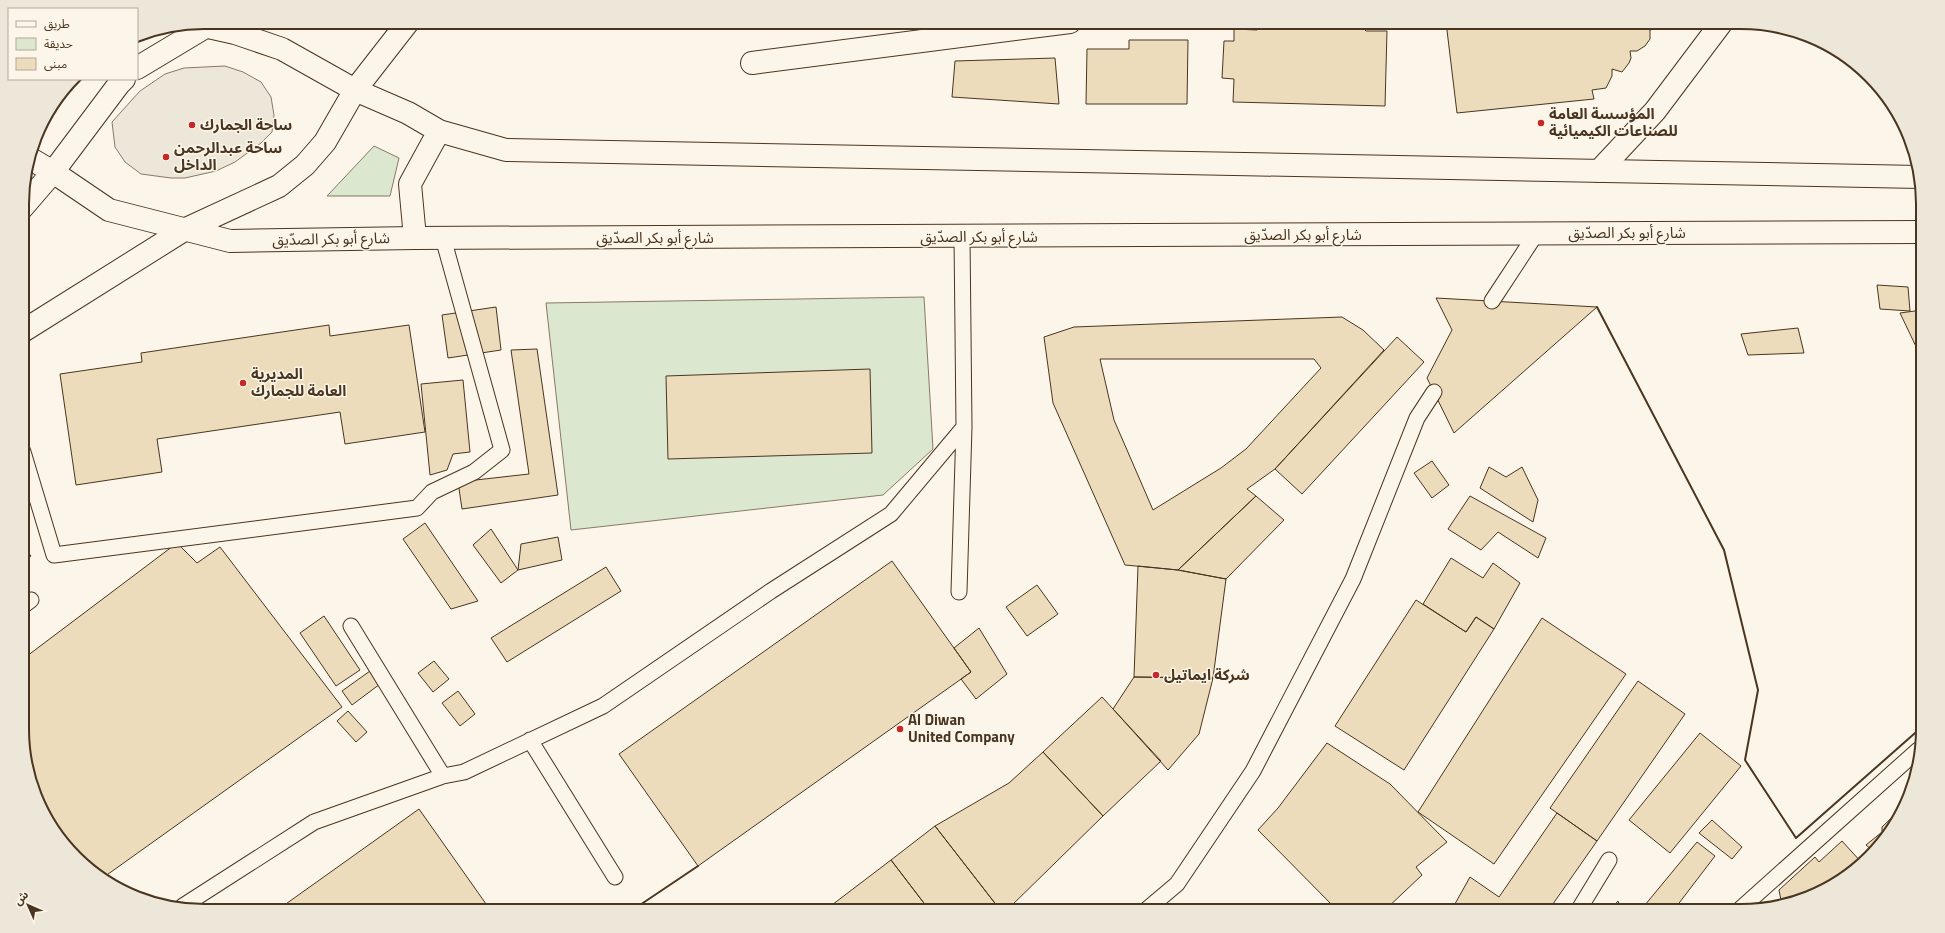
<svg xmlns="http://www.w3.org/2000/svg" width="1945" height="933" font-family="'Titillium Web','Noto Sans Arabic',sans-serif">
<rect width="100%" height="100%" fill="#fbf6e9"/>
<path fill="#dce7d0" stroke="#887966" d="M374 146 399 158 390 196H327Z
M924 297 933 449 883 495 571 530 546 303Z"/>
<path fill="#ede7d9" stroke="#887966" d="M225 66 243 72 261 82 271 97 274 115 272 132 261 143 235 162 216 171 185 178H171L141 174 125 162 115 147 112 122 140 91 165 74 184 68Z"/>
<path fill="#ecdcbc" stroke="#4a3520" fill-rule="evenodd" d="M1446 22H1664L1663 27 1650 30V39L1645 46 1637 51H1630L1631 58 1629 63 1622 72 1612 69V76L1606 88 1592 90 1594 99 1457 113Z
M1259 25 1362 27 1366 31H1387L1385 106 1233 102 1234 79 1222 78 1224 41H1234V29L1257 30Z
M1129 40H1188L1187 104H1086L1087 49H1129Z
M1055 58 1059 104 952 97 955 61Z
M1877 285 1908 287 1910 311 1880 309Z
M1436 298 1597 307 1454 433 1427 378 1452 330Z
M496 307 501 350 448 358 442 315Z
M1922 310V359L1900 313Z
M1342 317 1363 330 1384 350 1275 469 1247 489 1256 496 1178 570 1125 565 1053 403 1044 337 1074 327ZM1100 359H1314L1321 368 1246 449 1221 468 1153 510 1114 420Z
M329 325 330 336 409 325 425 432 345 444 340 412 157 439 162 472 76 485 60 374 142 362 141 353Z
M1798 328 1804 353 1748 355 1741 334Z
M1397 337 1424 362 1302 494 1275 469Z
M537 349 558 495 462 509 458 482 529 474 511 350Z
M870 369 872 453 668 459 666 376Z
M463 380 470 452 453 454 447 470 430 475 421 384Z
M1432 461 1449 485 1432 498 1414 473Z
M1489 467 1506 477 1522 467 1538 500 1533 522 1480 488Z
M1256 496 1284 520 1226 579 1178 570Z
M1470 496 1546 538 1538 558 1498 532 1481 550 1448 529Z
M425 523 478 601 451 609 403 539Z
M491 529 518 570 501 583 473 545Z
M558 537 562 560 518 570 521 544Z
M177 543 197 563 220 547 342 707 104 877 59 840 36 798 24 753 23 659Z
M23 546 31 556 23 562Z
M1451 558 1483 578 1493 563 1520 583 1494 629 1476 617 1466 632 1423 604Z
M892 561 971 672 698 866 619 754Z
M1138 566 1178 570 1226 579 1213 678 1134 677Z
M606 567 621 591 507 662 491 638Z
M1037 585 1058 614 1027 636 1006 607Z
M1416 600 1466 632 1476 617 1494 629 1404 770 1335 726Z
M324 616 360 670 336 686 300 633Z
M1542 618 1626 674 1494 864 1418 812Z
M979 628 1007 674 976 699 961 679 971 672 954 648Z
M434 661 449 679 433 692 418 673Z
M370 671 380 684 352 705 342 691Z
M1134 677 1213 678 1199 734 1168 770 1113 709Z
M1638 681 1685 714 1597 841 1550 808Z
M458 691 475 714 460 726 442 703Z
M1102 697 1161 761 1103 816 1043 752Z
M348 711 367 732 356 742 337 721Z
M1700 733 1741 766 1670 853 1629 820Z
M1327 743 1390 784 1447 842 1416 867 1422 875 1384 911H1338L1258 830 1278 808Z
M1043 752 1103 816 1006 911H1001L935 826 1009 783Z
M1906 804 1904 809 1874 852 1866 845 1882 832V827Z
M419 809 491 911H276Z
M1557 813 1597 841 1548 911H1451L1470 877 1499 897Z
M1712 820 1742 847 1732 859 1699 833Z
M935 826 1001 911H930L891 860Z
M1842 841 1862 863 1842 880 1800 901 1774 906 1781 900 1779 890 1815 857 1819 862Z
M1697 842 1715 856 1673 911H1640Z
M891 860 930 911H824Z
M1618 901 1622 911H1610Z
M1301 904 1307 911H1293Z
M1409 906 1414 911H1403Z"/>
<g fill="none" stroke-linecap="round" stroke-linejoin="round">
<g stroke="#4a3520" stroke-width="17">
<path id="service" d="M1492 301 1536 234
M23 452 54 555 417 508 432 492 474 472 502 450 443 238
M959 592 964 427
M23 606 31 600
M351 626 443 776
M530 740 615 877
M183 906 314 822 443 776 464 772 603 706 771 591 891 514 964 427 962 237
M1145 911 1177 884 1253 771 1353 579 1417 418 1434 392
M1578 911 1609 860
M1738 911 1918 750"/>
</g>
<g stroke="#4a3520" stroke-width="24">
<path id="minor" d="M752 63 1070 22
M1599 171 1655 111 1722 22"/>
</g>
<g stroke="#4a3520" stroke-width="24">
<path id="tertiary" d="M355 90 408 22"/>
</g>
<g stroke="#4a3520" stroke-width="24">
<path id="primary" d="M195 24 235 33 282 49 355 90 408 113 439 131 506 150 1920 177
M137 68 207 26
M31 159 53 172 109 210 230 241 415 238 1922 232
M22 208 53 172 119 84 124 79
M415 238 410 184 439 131
M23 331 184 230 279 186 305 165 325 142 355 90"/>
</g>
<use href="#service" stroke="#fbf6e9" stroke-width="15"/>
<use href="#minor" stroke="#fbf6e9" stroke-width="22"/>
<use href="#tertiary" stroke="#fbf6e9" stroke-width="22"/>
<use href="#primary" stroke="#fbf6e9" stroke-width="22"/>
<path stroke="#4a3520" stroke-width="2" d="M1597 307 1724 550 1758 690 1745 760 1796 838 1923 726
M631 911 698 866"/>
</g>
<g fill="#c62828" stroke="#fbf6e9" stroke-width="1.5">
<circle cx="1541" cy="123" r="4"/>
<circle cx="192" cy="125" r="4"/>
<circle cx="166" cy="157" r="4"/>
<circle cx="243" cy="383" r="4"/>
<circle cx="1156" cy="675" r="4"/>
<circle cx="900" cy="729" r="4"/>
</g>
<g text-anchor="middle" stroke-width="3" stroke-linejoin="round" paint-order="stroke">
<g font-size="15" font-weight="bold" fill="#4a3520" stroke="#fbf6e9" text-anchor="start">
<text x="1549" y="119">المؤسسة العامة<tspan x="1549" dy="17">للصناعات الكيميائية</tspan></text>
<text x="200" y="130">ساحة الجمارك</text>
<text x="174" y="153">ساحة عبدالرحمن<tspan x="174" dy="17">الداخل</tspan></text>
<text x="251" y="379">المديرية<tspan x="251" dy="17">العامة للجمارك</tspan></text>
<text x="1164" y="680">شركة ايماتيل</text>
<text x="908" y="725">Al Diwan<tspan x="908" dy="17">United Company</tspan></text>
</g>
<g font-size="15" fill="#4a3520" stroke="#fbf6e9">
<text x="1627" y="238">شارع أبو بكر الصدّيق</text>
<text x="1303" y="240">شارع أبو بكر الصدّيق</text>
<text x="979" y="242">شارع أبو بكر الصدّيق</text>
<text x="655" y="243">شارع أبو بكر الصدّيق</text>
<text transform="translate(331 239) rotate(-1)" y="5">شارع أبو بكر الصدّيق</text>
</g>
</g>
<path d="M0 0H1945V933H0ZM204 29H1741A175 175 0 0 1 1916 204V729A175 175 0 0 1 1741 904H204A175 175 0 0 1 29 729V204A175 175 0 0 1 204 29Z" fill="#ede7d9" fill-rule="evenodd"/>
<path fill="none" stroke="#4a3520" stroke-width="2" d="M204 29H1741A175 175 0 0 1 1916 204V729A175 175 0 0 1 1741 904H204A175 175 0 0 1 29 729V204A175 175 0 0 1 204 29Z"/>
<rect x="8" y="8" width="130" height="72" fill="#fbf6e9" stroke="#b4a999"/>
<rect x="16" y="21" width="20" height="6" fill="#fbf6e9" stroke="#b4a999"/>
<text x="44" y="28" font-size="12" fill="#4a3520">طريق</text>
<rect x="16" y="38" width="20" height="12" fill="#dce7d0" stroke="#b4a999"/>
<text x="44" y="48" font-size="12" fill="#4a3520">حديقة</text>
<rect x="16" y="58" width="20" height="12" fill="#ecdcbc" stroke="#b4a999"/>
<text x="44" y="68" font-size="12" fill="#4a3520">مبنى</text>
<g transform="translate(28 905) rotate(315)" stroke="#fbf6e9" stroke-width="3" paint-order="stroke">
<path d="M0-3L7 15L0 10L-7 15Z" fill="#4a3520"/>
<text y="-6" font-size="11" font-weight="bold" text-anchor="middle" fill="#4a3520">ش</text>
</g>
</svg>
